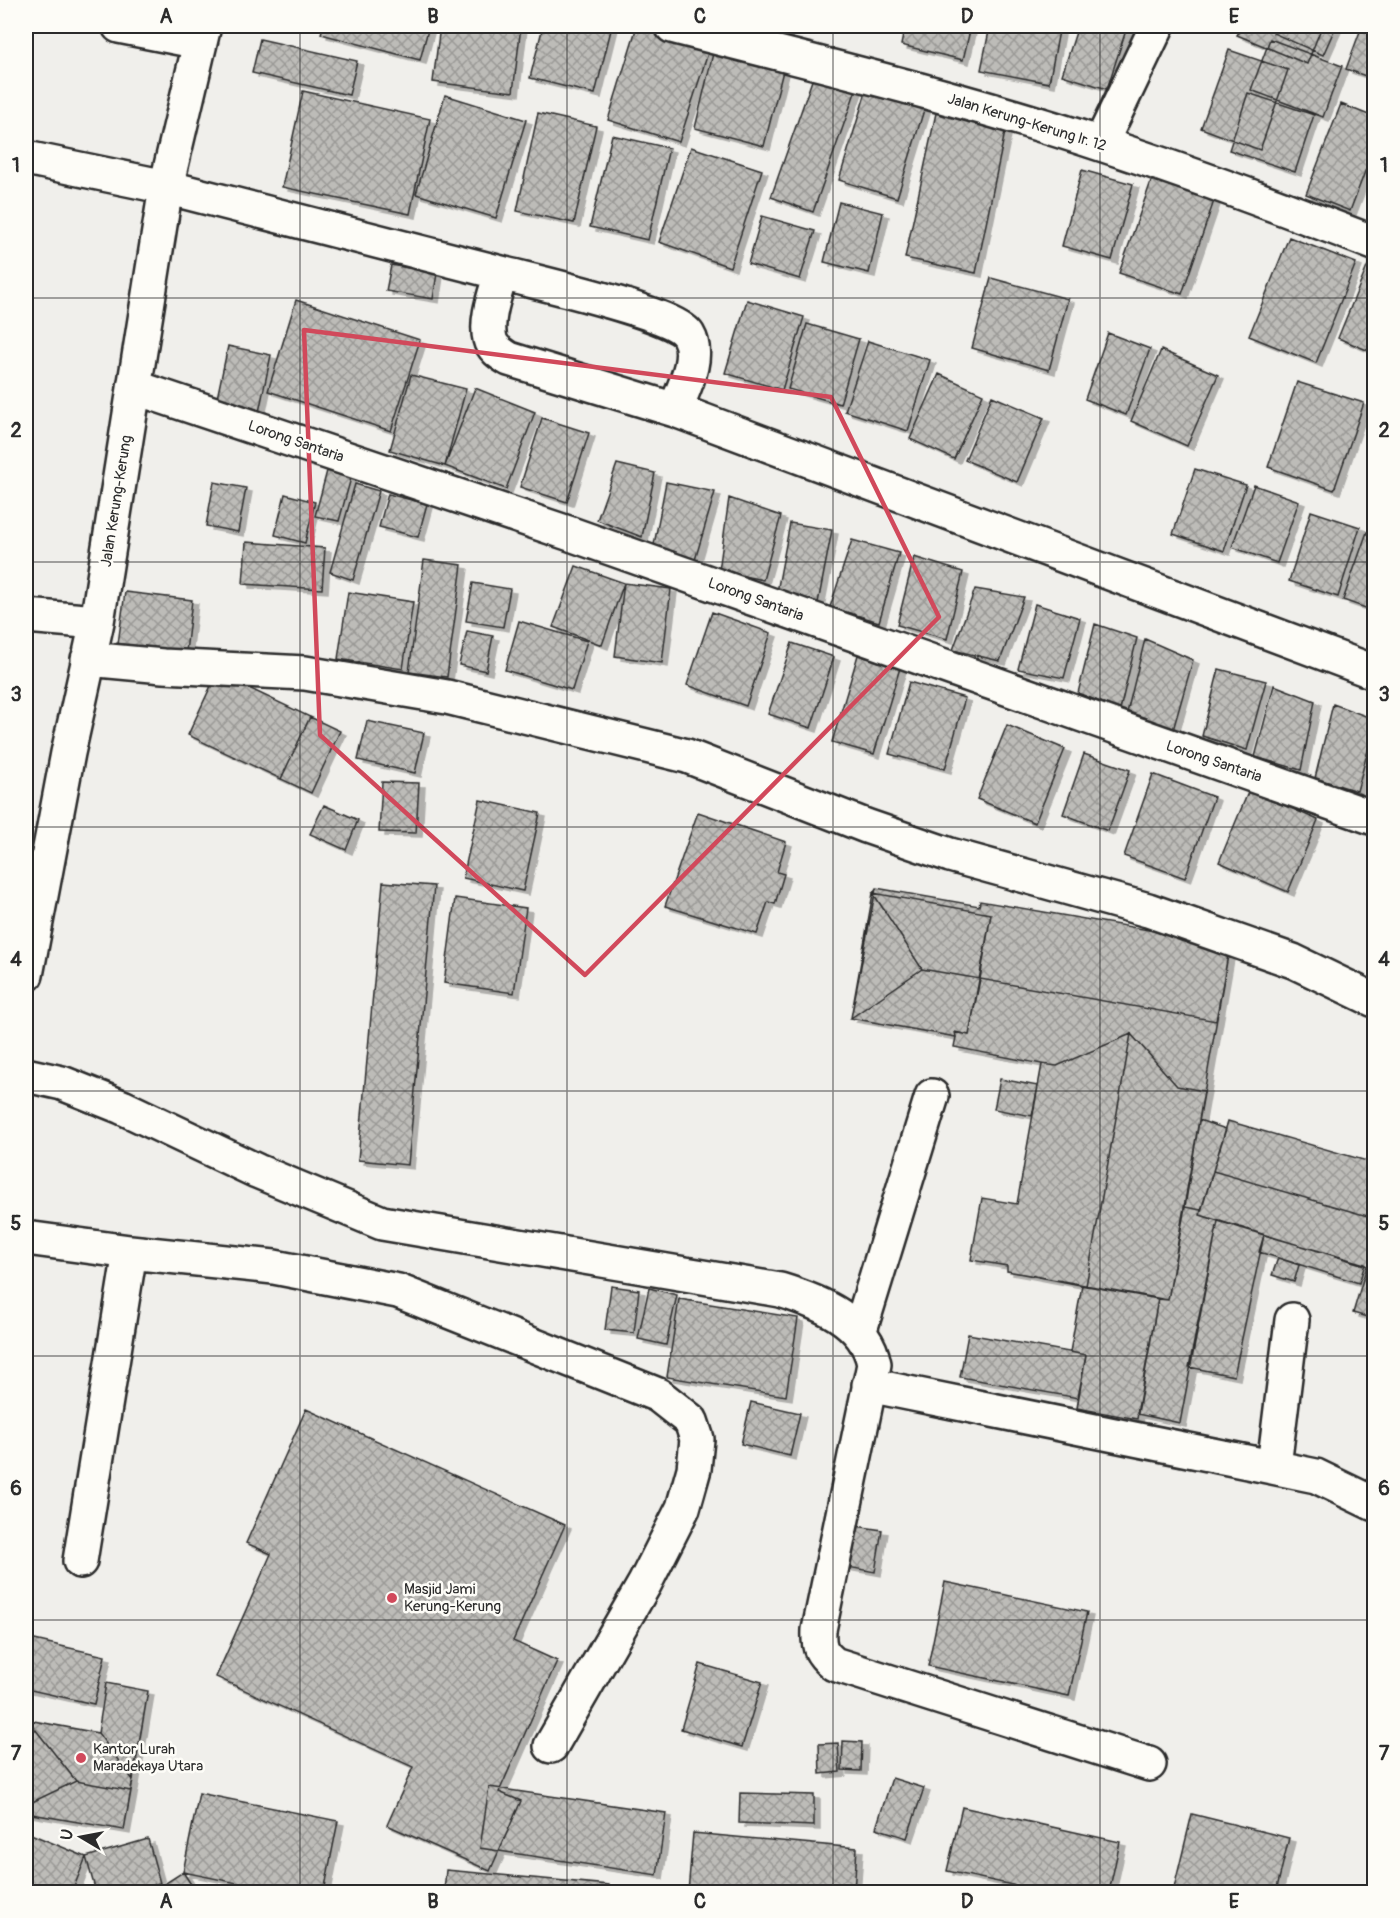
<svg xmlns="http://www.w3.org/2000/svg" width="1400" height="1918" font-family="Pangolin,sans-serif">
<defs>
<pattern id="building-cross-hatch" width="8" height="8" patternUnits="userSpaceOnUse" patternTransform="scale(1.5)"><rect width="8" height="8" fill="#bdbcb8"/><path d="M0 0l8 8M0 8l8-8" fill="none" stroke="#9a9996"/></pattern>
<filter id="shadow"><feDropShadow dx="6" dy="4" stdDeviation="0" flood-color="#0004"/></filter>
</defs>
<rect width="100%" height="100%" fill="#f0efeb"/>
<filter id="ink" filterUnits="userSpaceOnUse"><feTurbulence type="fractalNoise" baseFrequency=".0167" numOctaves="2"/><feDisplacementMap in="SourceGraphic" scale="12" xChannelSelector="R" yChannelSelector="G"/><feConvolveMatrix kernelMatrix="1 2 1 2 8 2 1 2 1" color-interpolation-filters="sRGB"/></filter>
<g filter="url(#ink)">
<path fill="url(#building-cross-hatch)" stroke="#2b2b2b" stroke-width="1.5" filter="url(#shadow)" d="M323 26H429L420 60 321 34Z
M440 26H521L513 92 433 82Z
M543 26H612L595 94 530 78Z
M637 26 710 47 679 142 608 120Z
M905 26H971L963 60 901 45Z
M990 26H1060L1049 83 981 70Z
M1078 26 1127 27 1107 89 1062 75Z
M1241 26H1322L1307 64 1237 35Z
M1277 26H1336L1323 55 1273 33Z
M1362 26H1374V79L1346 69Z
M260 39 357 61 349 95 252 73Z
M1270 39 1342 66 1323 117 1251 90Z
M716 41 786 59 764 146 695 128Z
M1229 50 1288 70 1260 150 1201 128Z
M816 69 858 84 813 212 771 197Z
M869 82 927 100 897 198 839 180Z
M303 91 430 119 410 214 282 187Z
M1248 93 1314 115 1295 172 1229 150Z
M445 95 526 120 496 218 416 194Z
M1341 104 1374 117V148L1350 211 1306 194Z
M538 113 596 126 574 223 517 211Z
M936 113 1006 127 976 273 905 258Z
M612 135 669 148 648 240 590 227Z
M691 147 762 170 730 267 659 242Z
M1082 170 1133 184 1112 260 1062 246Z
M1154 173 1216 195 1182 294 1119 273Z
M839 202 883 213 869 273 824 262Z
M762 216 815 231 800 279 748 264Z
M1289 237 1356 263 1316 363 1249 336Z
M1374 250V353L1338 338Z
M391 265 437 273 433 299 386 291Z
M991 278 1068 299 1049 370 972 348Z
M296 300 420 340 391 431 268 391Z
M747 300 804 317 782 390 725 373Z
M807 324 859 339 840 404 788 389Z
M1108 333 1150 349 1126 415 1085 399Z
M868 341 930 360 908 431 845 411Z
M228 346 271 355 259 412 216 403Z
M1161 350 1218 375 1187 446 1131 421Z
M939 374 983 394 954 459 910 439Z
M411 375 466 389 445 466 390 450Z
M1297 382 1364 403 1334 490 1268 467Z
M475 388 535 412 506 489 445 466Z
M992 396 1044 418 1017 482 965 460Z
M542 418 589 433 567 502 520 487Z
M617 464 655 473 642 537 597 520Z
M1195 469 1246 485 1224 551 1173 534Z
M327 471 351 478 339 521 315 516Z
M214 482 246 488 238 532 206 526Z
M666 482 715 492 695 560 653 550Z
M355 484 379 491 353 580 330 572Z
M1254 485 1299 501 1277 563 1232 547Z
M285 494 315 502 305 543 275 535Z
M388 494 427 504 418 537 379 527Z
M729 498 781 516 763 580 719 571Z
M1311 511 1360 527 1338 597 1289 581Z
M790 523 832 530 818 603 777 592Z
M1367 532 1374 534V611L1343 600Z
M852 540 899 553 879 622 830 607Z
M246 542 325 548 322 589 243 584Z
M914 557 963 572 947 639 897 625Z
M424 560 462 565 447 677 409 672Z
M576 566 624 583 602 645 553 627Z
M473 583 510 589 503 627 466 621Z
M624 583 671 589 662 663 615 656Z
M975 589 1024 597 1000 661 953 650Z
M125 592 192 600 186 652 118 644Z
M348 592 413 602 403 669 338 659Z
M1035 604 1080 618 1064 678 1018 669Z
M712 612 771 633 746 706 687 685Z
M519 621 587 641 572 690 505 670Z
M1095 624 1137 638 1120 710 1078 693Z
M467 631 493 636 486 671 459 665Z
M1145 639 1193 660 1173 730 1126 717Z
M792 643 834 657 811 728 768 714Z
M858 655 900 668 874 754 832 742Z
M1219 669 1266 681 1247 750 1202 736Z
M217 673 310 717 281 779 188 735Z
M909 682 965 698 945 769 889 754Z
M1274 685 1315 701 1301 770 1255 757Z
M1333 704 1374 719V728L1357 791 1315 778Z
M310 717 340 731 311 793 281 779Z
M367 721 424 733 415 773 358 760Z
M1007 725 1065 749 1035 823 977 799Z
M1084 754 1130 770 1108 831 1063 814Z
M1153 774 1214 797 1185 878 1124 856Z
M1374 777V794L1369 792Z
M382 782 419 783 416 833 379 832Z
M1249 790 1318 820 1288 892 1219 862Z
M480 800 540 813 523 891 463 878Z
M324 805 358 820 346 850 310 834Z
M698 812 786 842 777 872 784 874 775 904 768 902 757 934 665 906Z
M383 882 434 886 408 1165 358 1160Z
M876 888 979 906 980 901 1230 944 1216 1021 980 979 991 914 873 893Z
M876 888 979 906 980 901 1230 944 1168 1300 1007 1271V1266L971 1260 982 1198 1017 1204 1042 1064 954 1047 956 1037 851 1018Z
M873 893 991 914 980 979 922 969Z
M873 893 991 914 969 1035 955 1032 956 1037 851 1018Z
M455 898 526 908 514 993 444 983Z
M922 969 980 979 969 1035 955 1032 956 1037 851 1018Z
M1131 1034 1086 1286 1007 1271V1266L971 1260 982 1198 1017 1204 1042 1064 1057 1066Z
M1131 1034 1177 1086 1204 1091 1168 1300 1086 1286Z
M1000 1079 1038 1086 1032 1116 994 1109Z
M1199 1120 1226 1129 1201 1210 1185 1207Z
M1228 1121 1374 1163V1268L1200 1215Z
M1228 1121 1374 1163V1218L1213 1171Z
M1185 1207 1201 1210 1200 1215 1218 1221 1180 1423 1137 1414 1158 1299 1168 1300Z
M1218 1221 1264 1235 1234 1376 1189 1367Z
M1264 1235 1365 1264 1359 1283 1259 1252Z
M1278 1258 1299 1265 1294 1282 1272 1275Z
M1367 1266 1374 1268V1319L1353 1313Z
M1082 1285 1158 1299 1137 1419 1077 1408 1086 1355 1070 1352Z
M611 1286 639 1290 634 1333 605 1330Z
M649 1288 677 1295 666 1345 638 1339Z
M679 1299 798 1318 786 1396 667 1377Z
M968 1334 1086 1355 1078 1398 960 1377Z
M751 1402 800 1413 790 1456 741 1444Z
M306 1409 565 1525 513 1641 557 1661 499 1792 521 1801 490 1871 387 1825 413 1767 216 1677 271 1554 246 1543Z
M849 1525 882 1530 875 1572 842 1566Z
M945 1582 1087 1612 1069 1696 928 1666Z
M26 1638 105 1656 94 1704 26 1689Z
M700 1664 762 1682 742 1747 681 1729Z
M106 1683 148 1691 124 1830 26 1813V1737L28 1720 98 1733Z
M106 1683 148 1691 133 1780 98 1733Z
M28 1720 98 1733 133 1780 131 1791 76 1781Z
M843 1741 862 1742 861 1771 842 1770Z
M838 1743 840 1772 820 1774 819 1744Z
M892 1778 924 1788 907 1838 876 1828Z
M76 1781 131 1791 124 1830 26 1813V1805Z
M489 1787 666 1813 657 1875 480 1848Z
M199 1793 338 1821 324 1892H282L183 1872Z
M740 1793 814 1795V1826L739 1823Z
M962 1807 1120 1842 1109 1892H1045L947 1871Z
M1192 1814 1289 1838 1276 1892H1173Z
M26 1832 86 1857 72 1892H26Z
M693 1833 857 1848 854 1892H688Z
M148 1839 160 1883 126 1892H96L86 1857Z
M446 1870 609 1885V1892H444Z
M183 1872 196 1892H162L161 1886Z"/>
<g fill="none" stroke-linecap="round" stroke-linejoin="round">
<g stroke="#2b2b2b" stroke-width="38">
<path id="minor" d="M119 26 200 42
M672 26C815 63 960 97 1101 144 1193 174 1284 208 1374 243
M1101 143 1157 26
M26 158 166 187 501 273
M134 387 568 533 1374 818
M675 410C683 389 701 357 688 335 675 313 531 281 501 273 496 292 485 319 490 339 492 348 501 354 509 359L675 410 1374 672
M26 616 97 622
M88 659 163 666 305 673 447 697 687 756 866 826 950 855 1148 910 1293 961 1374 1000
M26 975 68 753 97 622 166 187 204 26
M26 1075 62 1083 122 1107 257 1171 382 1223 780 1290C819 1302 866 1320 874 1364L819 1630C818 1648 821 1653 834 1664L1149 1764
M26 1238 130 1252
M860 1330 932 1096
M869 1385 1316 1476 1374 1504
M1274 1466 1292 1320
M80 1561 130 1252 274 1267 398 1291 658 1395 691 1421 697 1439 694 1469 683 1508 645 1583 551 1746"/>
</g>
<use href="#minor" stroke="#fdfcf7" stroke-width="33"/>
</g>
</g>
<path fill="none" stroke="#d1495b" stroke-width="4.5" stroke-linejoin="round" d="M304 330 831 397 939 617 585 975 320 735Z"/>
<path fill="none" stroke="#2b2b2b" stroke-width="1.5" stroke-opacity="0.55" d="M300 26V1892M567 26V1892M833 26V1892M1100 26V1892M26 298H1374M26 562H1374M26 827H1374M26 1091H1374M26 1356H1374M26 1620H1374"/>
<g fill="#d1495b" stroke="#fdfcf7" stroke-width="2">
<circle cx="392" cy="1598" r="6"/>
<circle cx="81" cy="1758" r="6"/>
</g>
<g text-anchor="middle" stroke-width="5" stroke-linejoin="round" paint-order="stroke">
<g font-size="15" fill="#2b2b2b" stroke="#fdfcf7">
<text transform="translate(1027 122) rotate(17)" y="5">Jalan Kerung-Kerung lr. 12</text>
<text transform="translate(296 441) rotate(19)" y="5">Lorong Santaria</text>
<text transform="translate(116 501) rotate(-81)" y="5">Jalan Kerung-Kerung</text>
<text transform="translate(756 599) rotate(20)" y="5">Lorong Santaria</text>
<text transform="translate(1214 761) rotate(19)" y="5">Lorong Santaria</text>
</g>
<g font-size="15" fill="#2b2b2b" stroke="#fdfcf7" text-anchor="start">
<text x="404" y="1594">Masjid Jami<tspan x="404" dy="17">Kerung-Kerung</tspan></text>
<text x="93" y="1754">Kantor Lurah<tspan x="93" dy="17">Maradekaya Utara</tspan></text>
</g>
</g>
<rect width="1400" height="1918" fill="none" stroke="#fdfcf7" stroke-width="66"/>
<g transform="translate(81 1837) rotate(280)" stroke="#fdfcf7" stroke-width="4.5" paint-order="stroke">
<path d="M0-4.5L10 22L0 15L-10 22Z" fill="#2b2b2b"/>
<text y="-9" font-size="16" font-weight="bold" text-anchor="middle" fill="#2b2b2b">U</text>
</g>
<rect x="33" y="33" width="1334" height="1852" fill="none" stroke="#2b2b2b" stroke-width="2"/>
<g font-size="20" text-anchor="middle" font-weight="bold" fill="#2b2b2b">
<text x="166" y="23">A</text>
<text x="433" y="23">B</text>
<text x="700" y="23">C</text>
<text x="967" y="23">D</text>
<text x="1234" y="23">E</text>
<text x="16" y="172">1</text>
<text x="1384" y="172">1</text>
<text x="16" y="437">2</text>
<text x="1384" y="437">2</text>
<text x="16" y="701">3</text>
<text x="1384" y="701">3</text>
<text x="16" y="966">4</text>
<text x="1384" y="966">4</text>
<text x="16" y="1230">5</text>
<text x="1384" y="1230">5</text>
<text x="16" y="1495">6</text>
<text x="1384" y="1495">6</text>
<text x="16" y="1760">7</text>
<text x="1384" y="1760">7</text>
<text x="166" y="1908">A</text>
<text x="433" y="1908">B</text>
<text x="700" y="1908">C</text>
<text x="967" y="1908">D</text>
<text x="1234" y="1908">E</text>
</g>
</svg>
